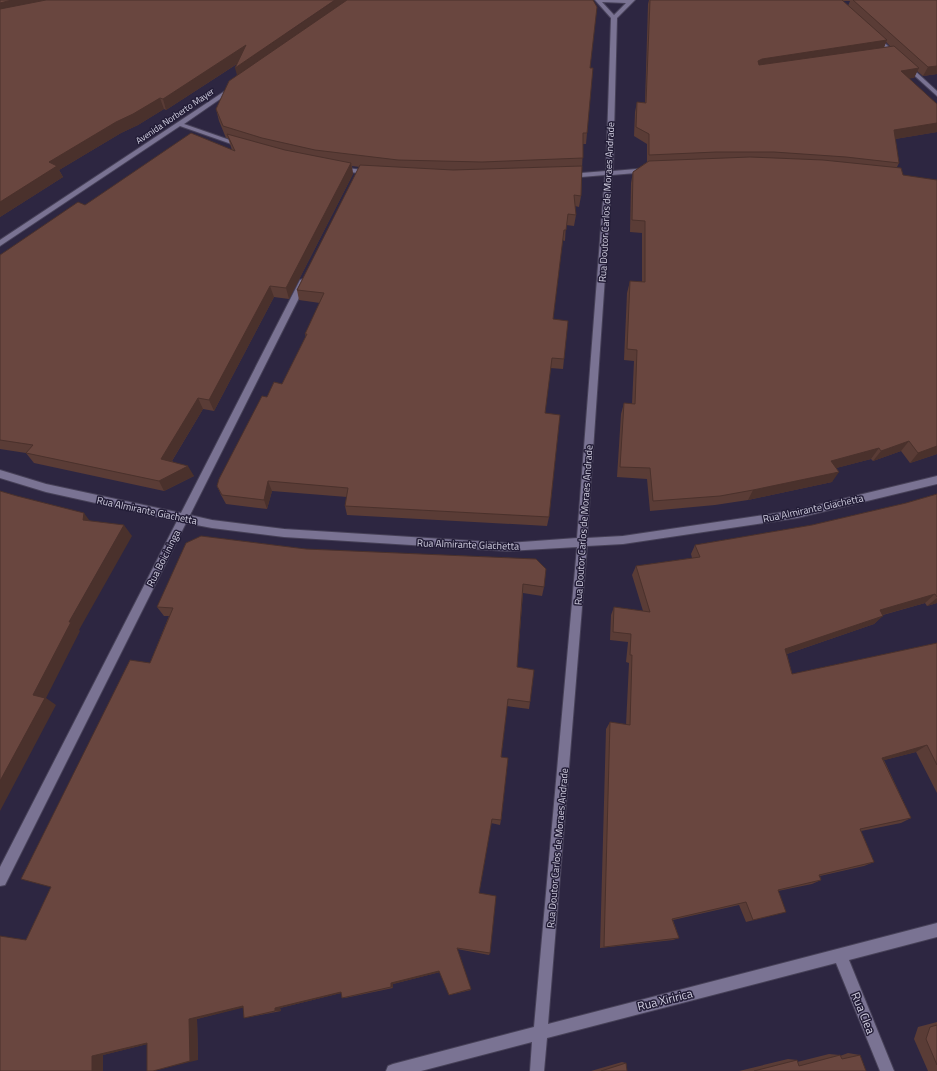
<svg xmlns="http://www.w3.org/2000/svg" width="937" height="1071" font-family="'Titillium Web',sans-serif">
<rect width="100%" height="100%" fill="#2d2641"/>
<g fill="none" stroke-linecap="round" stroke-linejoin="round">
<g stroke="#474158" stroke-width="2">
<path id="minor" d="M595 0H635L617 18 613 171 648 168 651 170 648 172 612 175 587 538 623 536 797 510 937 476V484L797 518 623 544 587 546 548 1024 937 923V937L849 960 894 1071H880L836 963 547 1038 544 1071H530L532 1042 421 1071H386L388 1066 393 1064 534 1027 577 547 507 551 284 537 212 528 186 523 5 885 0 886V867L177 521 46 492 0 478V470L46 484 181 513 300 280 303 279 307 282 190 515 212 520 284 529 507 543 577 538 605 175 569 178 565 176 569 174 606 171 611 18ZM602 2 626 3 614 15Z
M873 36H877L937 91V96L873 38Z
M234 85 236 86V88L184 124 244 145V147H240L180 126 0 246V240Z
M339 167 371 171 374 173 371 175 337 170V168Z"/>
</g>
<use href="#minor" fill="#7a7393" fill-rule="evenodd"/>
</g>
<path fill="#5a3c36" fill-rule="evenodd" d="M0 0 590 68 587 133 586 144H583L581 196 579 207 575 206 576 215 574 226 566 225 565 241 562 240 553 319 564 359 563 369 550 368 545 413 549 517 547 526 347 515 345 506 347 497 272 491 267 509 226 504 221 495 217 486 267 397 282 384 306 337 305 334 320 303 299 300 297 290 360 167 352 166 353 174 289 299 274 297 214 411 203 409 172 461 194 476 164 491 34 463 26 453 0 449V255L85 205 232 150 228 138H226L219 121 216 109 237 75V64L166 110 164 109 138 125 121 133 59 170 63 177 0 217Z
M649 0H937V74L923 76 917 71 914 78H909L937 132 895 139 899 163 897 167 937 454 910 463 901 451 873 461 871 459 836 468 832 482 748 500 715 505 650 511 647 479 617 477 621 414 624 403 632 404 634 361 624 360 627 293 630 281 642 282V233L630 232 631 183 633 172 647 162V144L634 136 635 112 637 102 645 103 648 4ZM843 1H850L848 6ZM886 42 891 47H884Z
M937 494V603L927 606 925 603 883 615 874 624 787 654 792 674 937 643V793L916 752 884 760 911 818 901 823 861 831 874 862 864 866 820 876 821 880 812 884 778 891V914L746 922 739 905 673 920 679 938 673 940 600 948 606 729 610 722 626 725 629 663 626 662 628 642 610 640 611 615 614 607 643 611 632 575 636 566 692 558 691 554 695 545 812 525 906 503Z
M201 536 544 587 542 596 523 593 517 667 530 702 529 709 507 706 501 757V820L500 825 491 823 479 893 490 953 489 955 457 949 471 990 449 995 440 972 393 984V988L345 998H342L341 993 280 1008 281 1011 250 1017 244 1018 243 1007 197 1019 198 1060 147 1044 103 1055V1071H0L26 940 51 887 150 663 169 616H164L157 607Z
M937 1022V1071H928L914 1039 918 1027Z
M848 1053 860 1055 866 1071H739L788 1059 797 1060V1062L829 1054 840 1055V1056Z
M622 1062 626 1063 627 1071H591Z"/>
<path fill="#4a312c" d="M12 0H67L0 15V3Z
M335 0H353L238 79 235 68Z
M887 40 883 50 759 69 758 61 762 59Z
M246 45 249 56 166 110 163 99Z
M937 66V74L923 76 928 67Z
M919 68 914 78 896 80 901 71Z
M160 98 164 109 138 125 121 133 59 170 63 177 0 217V202L49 162 116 122Z
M937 123V132L889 140 894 130Z
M351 163 353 174 289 299 286 288Z
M270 286 274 297 214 411 209 400Z
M198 398 203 409 167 469 161 459Z
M909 441 901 451 873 461 881 451Z
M937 446V454L910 463 918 453Z
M879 448 871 459 825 471 831 461Z
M188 466 194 476 164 491 159 481Z
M839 472 832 482 748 500 753 490Z
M268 481 272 491 267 509 264 500Z
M84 513 92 524 83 520Z
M124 525 132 536 79 630 80 631 46 698 56 705 0 811V781L33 695 69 622Z
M935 594 925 603 871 618 880 610Z
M937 598V603L927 606Z
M883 616 874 624 778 657 785 649Z
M927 745 916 752 873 763 882 758Z
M439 971 440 972 393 984V988L391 987V983Z
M341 992H345L280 1008 281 1011H275V1008Z
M243 1006H250L197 1019 198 1060 153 1071 189 1019Z
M156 1042 103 1055V1071H92V1056L147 1043Z"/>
<path fill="#69463f" stroke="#4a312c" d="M0 0H12L0 3Z
M46 0H335L235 68 246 45 163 99 160 98 133 114 116 122 49 162 57 166 0 202V9Z
M347 0H593L597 7 590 68H593L587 133H583V158L482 162 398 160 315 150 262 138 223 126 216 109 229 81Z
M650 0H842L887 40 762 59 758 61 759 65 894 46 919 68 901 71 937 104V123L894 130 899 163 846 157 774 152H716L649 155V134L636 127 637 102 646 103Z
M853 0H937V66L928 67Z
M191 133 235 151 227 134 285 150 351 163 286 288 270 286 209 400 198 398 161 459 188 466 159 481 26 453 33 445 0 440V255L78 202 85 205Z
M750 157 823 160 901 168 903 175 937 180V446L918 453 909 441 881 451 879 448 831 461 839 472 753 490 720 496 653 501 650 468 620 467 624 403 635 404 637 350 627 349 630 281 645 282V221L632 220 633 172 649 161Z
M360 165 453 170 582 166 581 196 574 195 576 215 568 214 566 230H564L553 319 568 321 564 359 552 358 545 413 560 415 549 517 345 506 348 488 268 481 264 500 222 495 217 486 219 479 262 396 267 397 274 382 282 384 307 334H305L324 293 297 290Z
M0 491 17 496 84 513 83 520 124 525 69 622H71L33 695 45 698 0 781Z
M937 494V597L935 594 880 610 883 616 785 649 792 674 937 643V765L927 745 882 758 911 818 860 829 874 862 819 875 821 880 778 890 786 912 753 920 746 902 672 919 679 938 604 947 610 722 630 725 632 655H630L631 634 613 632 614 607 650 612 636 566 700 557 695 545 812 525 906 503Z
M201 536 306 549 536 559 546 569 544 587 523 584 517 667 534 670 530 702 508 699 501 757 508 758 501 820 492 819 479 893 496 896 490 953 457 948 471 989 449 995 439 971 391 983V987L342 998 341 992 275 1008V1011L244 1018 243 1006 189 1019 190 1061 153 1071H147V1043L92 1056V1071H0V936L26 940 51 887 21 879 130 660 150 663 173 608 157 607 186 543Z
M937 1025V1065L926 1039 930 1027Z
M840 1055 842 1059 860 1055 866 1071H754L797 1060 799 1066Z
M626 1063 627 1071H601Z"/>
<g text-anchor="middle" stroke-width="3" stroke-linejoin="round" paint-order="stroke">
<g font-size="9" fill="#d3d0e2" stroke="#231d37">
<text transform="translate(175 116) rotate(-34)" y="3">Avenida Norberto Mayer</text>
</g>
<g font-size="10" fill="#d3d0e2" stroke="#231d37">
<text transform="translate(606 202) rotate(-87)" y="4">Rua Doutor Carlos de Moraes Andrade</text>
<text transform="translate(813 508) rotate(-12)" y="4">Rua Almirante Giachetta</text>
<text transform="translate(147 510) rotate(12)" y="4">Rua Almirante Giachetta</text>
<text transform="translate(583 525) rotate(-86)" y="4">Rua Doutor Carlos de Moraes Andrade</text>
<text transform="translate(468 544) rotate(2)" y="4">Rua Almirante Giachetta</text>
<text transform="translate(163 558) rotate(-63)" y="4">Rua Boicininga</text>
<text transform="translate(557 848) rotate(-85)" y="4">Rua Doutor Carlos de Moraes Andrade</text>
</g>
<g font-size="12" fill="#d3d0e2" stroke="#231d37">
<text transform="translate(665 1000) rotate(-14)" y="4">Rua Xiririca</text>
<text transform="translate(863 1013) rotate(68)" y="4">Rua Clea</text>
</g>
</g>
</svg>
